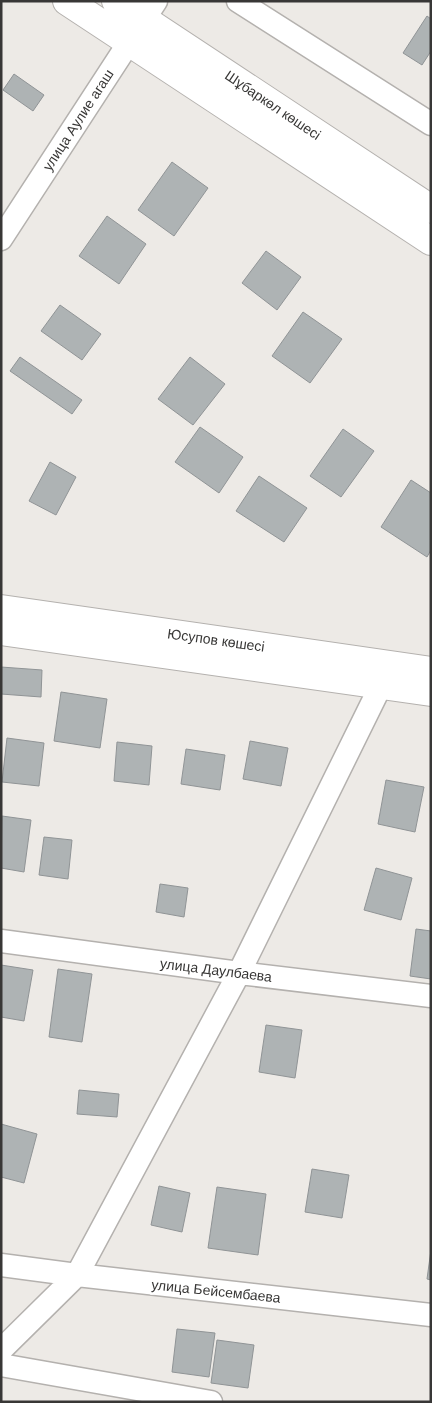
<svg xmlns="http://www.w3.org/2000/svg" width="432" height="1403" font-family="Helvetica,sans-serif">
<rect width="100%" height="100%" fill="#edeae6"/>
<path fill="#aeb3b4" stroke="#909496" d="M427 16 431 19V51L422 65 403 53Z
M14 74 44 95 33 111 3 90Z
M172 162 208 188 174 236 138 210Z
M107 216 146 244 119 284 79 256Z
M266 251 301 277 277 310 242 283Z
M60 305 101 334 82 360 41 331Z
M303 312 342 339 310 383 272 356Z
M20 357 82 400 72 414 10 371Z
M190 357 225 384 193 425 158 399Z
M200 427 243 457 219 493 175 462Z
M343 429 374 451 341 497 310 476Z
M50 462 76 477 56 515 29 501Z
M259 476 307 508 284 542 236 511Z
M411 480 431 493V550L427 557 381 527Z
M1 667 42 670 41 697 1 694Z
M61 692 107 699 100 748 54 741Z
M7 738 44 743 39 786 2 782Z
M250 741 288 748 281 786 243 779Z
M117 742 152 746 149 785 114 781Z
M186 749 225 755 220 790 181 784Z
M386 780 424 787 415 832 378 824Z
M2 816 31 820 24 872 1 868Z
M44 837 72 840 68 879 39 875Z
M376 868 412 878 401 920 364 910Z
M160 884 188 888 184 917 156 912Z
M416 929 431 931V979L410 976Z
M1 965 33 970 24 1021 1 1017Z
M58 969 92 974 82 1042 49 1037Z
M266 1025 302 1030 295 1078 259 1072Z
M79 1090 119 1094 117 1117 77 1114Z
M1 1124 37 1134 24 1183 1 1177Z
M312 1169 349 1175 342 1218 305 1212Z
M159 1186 190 1193 182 1232 151 1225Z
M217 1187 266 1194 258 1255 208 1248Z
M431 1250V1280L427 1279Z
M177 1329 215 1333 209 1377 172 1372Z
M217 1340 254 1345 248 1388 211 1383Z"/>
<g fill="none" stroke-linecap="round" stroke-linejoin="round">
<g stroke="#b4b1ae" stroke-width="25">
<path id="street" d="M238 1 431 124
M1 239 156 1
M1 941 239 973 431 996
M1 1265 77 1275 431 1315
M1 1350 77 1275 239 973 388 671
M1 1365 211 1402"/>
</g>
<g stroke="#b4b1ae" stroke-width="30">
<path id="secondary" d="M67 1 431 241
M116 1 431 209
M1 609 431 671
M1 631 431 692"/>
</g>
<use href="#street" stroke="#fff" stroke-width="22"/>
<use href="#secondary" stroke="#fff" stroke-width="28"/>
</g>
<g text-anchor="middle" stroke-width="5" stroke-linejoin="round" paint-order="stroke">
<g font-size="14" fill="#383736" stroke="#fff">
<text transform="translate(273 105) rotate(34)" y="5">Шұбаркөл көшесі</text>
<text transform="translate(78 120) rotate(-57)" y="5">улица Аулие агаш</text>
<text transform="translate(216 640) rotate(8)" y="5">Юсупов көшесі</text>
<text transform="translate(216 970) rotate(7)" y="5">улица Даулбаева</text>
<text transform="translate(216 1291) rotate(6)" y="5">улица Бейсембаева</text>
</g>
</g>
<rect width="432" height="1403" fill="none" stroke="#383736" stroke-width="5"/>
</svg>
